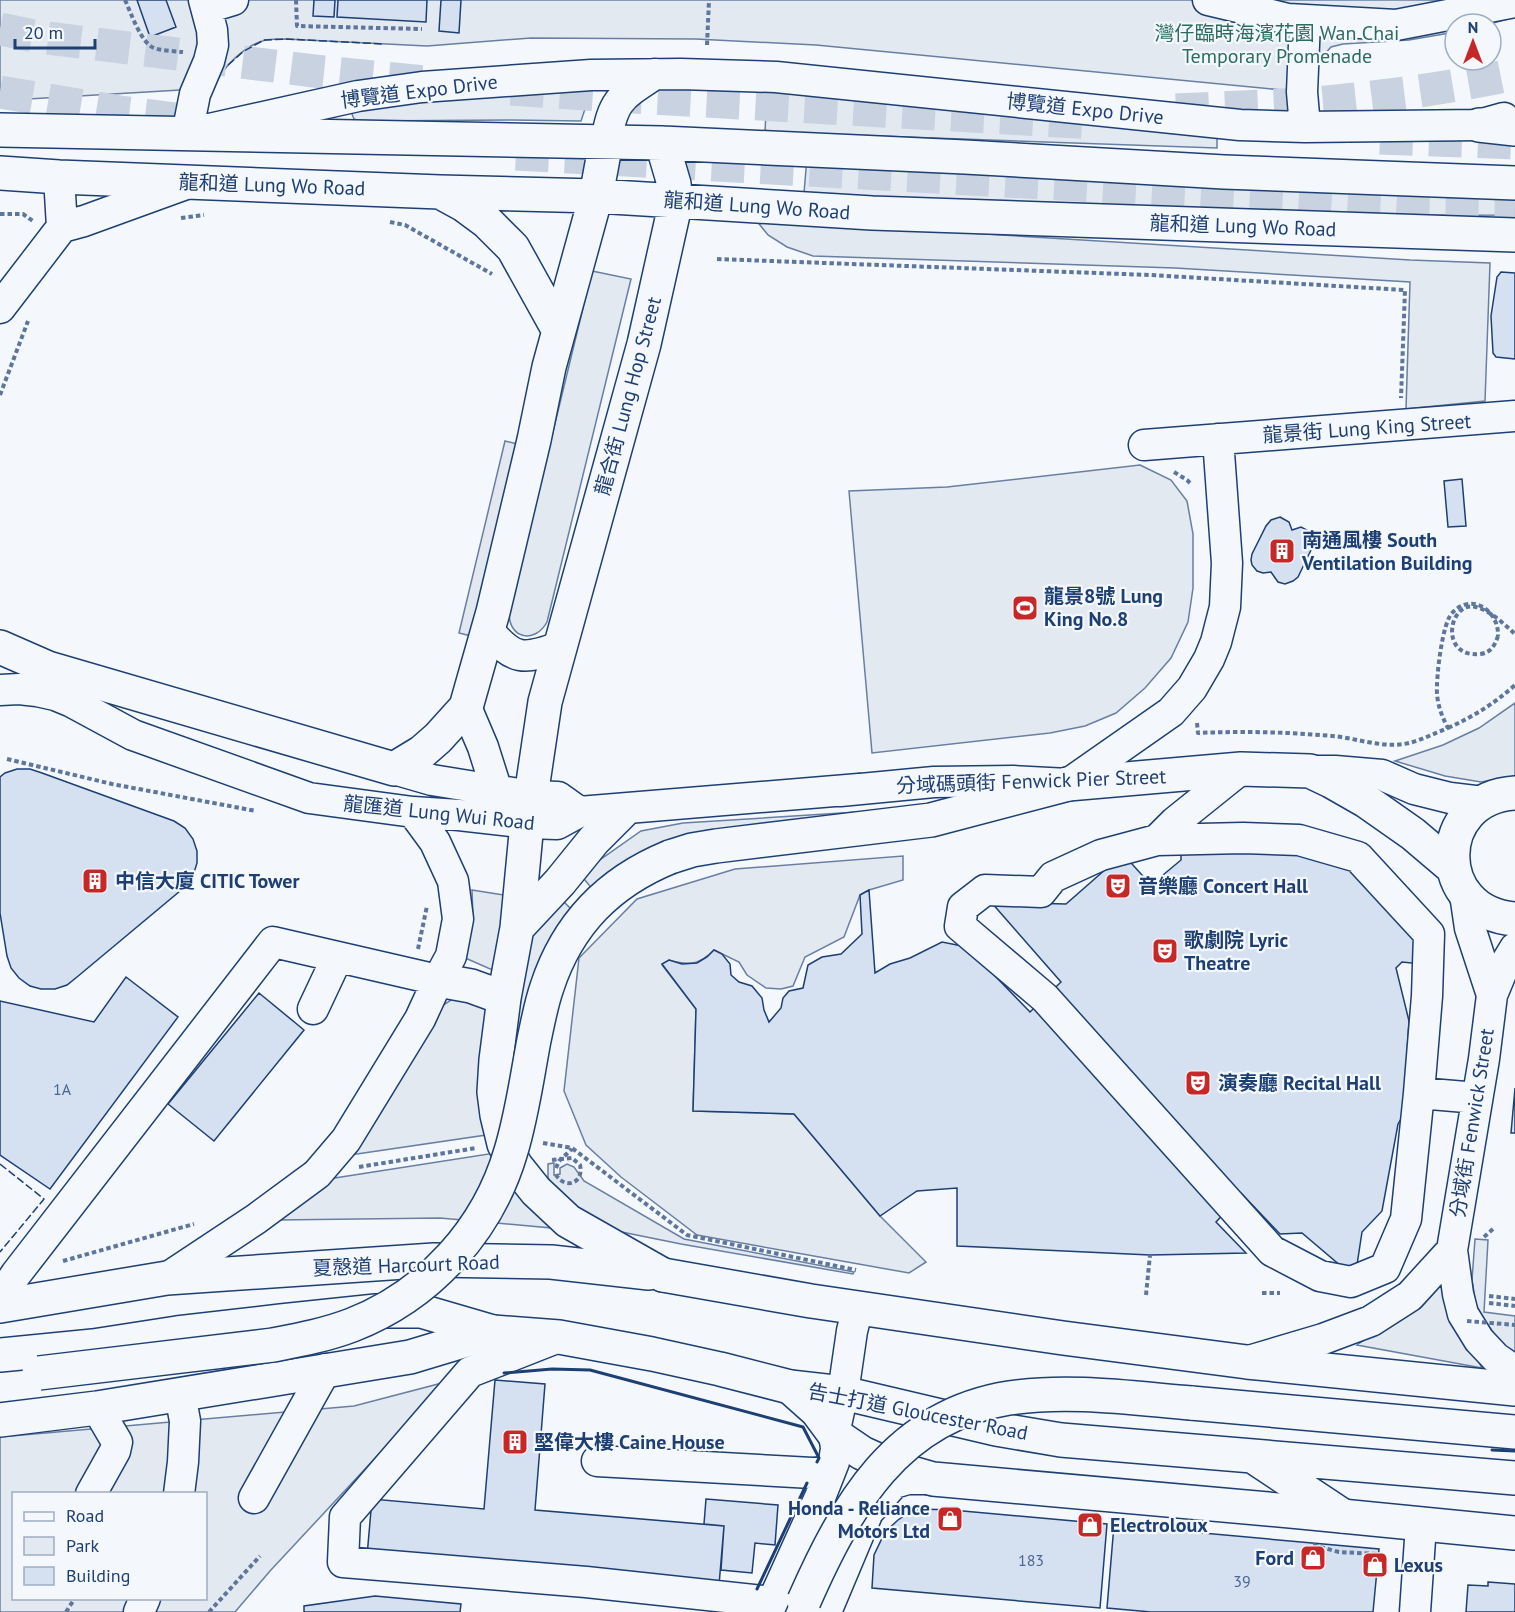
<svg xmlns="http://www.w3.org/2000/svg" width="1515" height="1612" font-family="'PT Sans','Noto Sans TC',sans-serif">
<rect width="100%" height="100%" fill="#f4f7fb"/>
<path fill="#e3e9f0" stroke="#687fa3" stroke-width="1.5" fill-rule="evenodd" d="M0 0H1515V17L1490 24H1455V32L1409 40 1343 44 1331 47 1323 56 1317 68 1292 91 816 45 696 39 531 38 427 46 286 39C280 39 273 39 266 40 246 44 220 69 214 88L28 99 0 92Z
M592 88 581 121 511 120 359 121 354 119 352 114 354 110 426 99Z
M767 92 908 103 1217 136V148L765 132Z
M807 158 1515 196V215L1276 216 804 193Z
M756 220 1410 260 1490 263 1485 401 1406 409 1410 282 1175 268 813 256 787 247 768 235Z
M592 271 631 279 547 622C535 644 509 639 509 613Z
M1140 465 1171 480 1187 501 1193 534V588L1188 622 1171 658 1145 688 1116 713 1085 726 1050 733 872 753 849 491 947 487Z
M1515 703V776L1481 782 1445 776 1395 761 1443 745 1479 728Z
M873 811 593 890 580 874 641 831 683 823Z
M903 856V880L869 890 860 895 844 937 805 957 793 986 781 989 766 988 747 975 739 962 714 950C699 965 689 966 669 960L662 965 696 1009 693 1111 794 1114 880 1216 926 1262 909 1273 697 1235 621 1177 586 1145 564 1091 579 958 637 899 735 869Z
M472 890 510 896 497 972 463 957 473 917Z
M560 898 574 912 507 1124 514 1018 526 932Z
M462 993 481 998 493 1017 486 1135 350 1155 391 1096 437 1009Z
M495 1153 552 1228 440 1218 277 1220 322 1180Z
M554 1163V1175L560 1174V1168L567 1164 574 1167 584 1181 684 1239 854 1272 853 1274 681 1244 607 1229 552 1193 548 1177V1164Z
M1475 1239 1488 1240 1484 1312 1515 1316V1353L1502 1344 1477 1311 1472 1280Z
M1441 1281 1455 1317 1482 1368 1357 1345 1407 1311Z
M446 1382 270 1571 235 1612H0V1437L354 1406ZM14 1494H206V1598H14Z"/>
<path fill="#e3e8f0" stroke="#687fa3" stroke-width="1.5" d="M505 441 518 444 471 636 459 633Z"/>
<path fill="#d5e0f0" stroke="#1d3f73" stroke-width="1.5" d="M137 0H166L176 27 150 37Z
M314 0H335L334 17 313 16Z
M338 0H427L426 22 337 17Z
M441 0H461L459 33 439 31Z
M1501 272 1515 273V359L1496 357 1493 353 1491 316 1497 277Z
M1462 479 1466 526 1448 527 1444 481Z
M1280 517 1289 522 1292 530 1301 527 1307 530 1311 535 1313 541 1312 548 1298 577 1293 581 1285 584 1278 582 1271 572 1263 573 1257 571 1252 565 1251 560 1252 554 1266 526 1271 520Z
M17 769H30L42 773 174 821 185 828 193 839 197 851V863L193 876 186 886 77 977 67 985 55 989H41L30 986 19 978 11 968 7 956 0 913V777L5 773Z
M1299 846 1354 861 1423 932 1421 964 1402 962 1396 968 1409 1021 1403 1116 1398 1124 1382 1211 1362 1232 1355 1278 1302 1233 1280 1234 1242 1194 1216 1222 1246 1253 1150 1255 957 1246V1188L917 1191 880 1216 794 1114 693 1111 696 1009 662 964 669 960 682 964 697 963 707 957 714 950 722 954 730 964 731 975 739 982 752 986 762 998 764 1010 769 1022 781 1008 783 998 789 991 803 988 808 965 822 957 841 954 862 934 860 895 869 890 875 973 890 964 910 958 942 942 967 947 1030 1012 1061 982 991 902 1066 904 1123 854 1151 885 1181 860V850Z
M126 977 178 1017 50 1189 0 1155V1001L94 1022Z
M259 993 304 1030 214 1141 168 1104Z
M1515 1088V1133H1511Z
M495 1380 545 1384 535 1510 724 1526 719 1585 367 1556 372 1499 484 1509Z
M706 1499 778 1505 775 1545 755 1543 752 1573 721 1570 724 1526 704 1524Z
M920 1509 952 1510 1107 1524 1100 1608 872 1588 874 1555 885 1532 898 1520 907 1514Z
M1114 1525 1379 1549 1373 1612H1151L1107 1608Z
M1488 1582 1515 1584V1612H1466L1468 1585 1488 1586Z
M375 1596 461 1604 460 1612H304V1606Z"/>
<g fill="none" stroke-linecap="round" stroke-linejoin="round">
<path stroke="#c9d2e0" stroke-width="33" stroke-dasharray="33 16" stroke-linecap="butt" d="M0 29 39 37 314 71 424 82
M511 89 599 95 1095 123
M0 92 120 112 199 122
M1176 110C1233 107 1290 106 1346 100 1403 94 1459 86 1515 74
M1380 138 1515 143
M516 154 1407 203 1515 204"/>
<g stroke="#1d3f73" stroke-width="33">
<path id="minor" d="M204 0 212 30 213 45 209 61 195 94 187 134 358 96 422 87 591 75 681 74 776 77 1240 125 1305 127 1479 125 1504 118
M1208 0 1288 19 1396 25 1515 2
M207 8 233 0
M1305 21 1302 92 1305 127
M606 142C613 100 620 97 655 74
M59 177 62 227
M0 308 62 227 84 221 186 184
M1144 445 1515 416
M488 630C514 661 523 660 560 647
M0 690 19 689 37 691 55 695 72 702 133 735 309 798 413 812 459 815 527 823 557 824 579 812 859 789
M466 707 483 747 502 807
M394 769 432 780 531 796 558 797 579 812
M1310 771H1335L1382 775 1414 789 1450 798 1483 802
M840 791 934 782 1013 781 1068 784 1171 712 1192 688 1209 659 1216 642 1225 607 1227 563 1218 439
M1157 840 1243 838 1299 840 1358 857 1429 934 1427 996 1419 1093 1406 1219 1385 1268 1351 1282 1320 1276 1272 1251 1045 998 960 926 963 907 985 890 1041 892 1053 877 1101 855 1157 840 1175 822 1241 769
M1465 894 1470 928 1492 995
M1515 948 1504 966 1492 995 1484 1059 1452 1250 1458 1294 1463 1314 1479 1340 1496 1358 1515 1371
M313 1009 337 958
M1419 1093 1477 1098
M167 1278 256 1219 317 1174 346 1140 420 1019 438 980 451 956 458 919 453 881 435 842 413 812
M0 1298 16 1274 273 942 438 980
M559 1337 470 1372 345 1517 343 1562 586 1582 772 1602
M1249 1361 1323 1339 1371 1321 1410 1296 1452 1250
M597 1461 812 1473 830 1472
M91 1494 115 1451 117 1442 97 1408
M179 1494 183 1462 185 1421 180 1394
M254 1498 326 1369
M139 1612 145 1598
M768 1612 821 1495 834 1462 836 1448 834 1434 843 1393 852 1331 858 1307
M826 1612 868 1512 894 1483 908 1479H933
M1415 1612 1421 1525"/>
</g>
<g stroke="#1d3f73" stroke-width="36">
<path id="major" d="M0 130 662 143 965 157 1224 172 1515 183
M662 143 674 184 676 201 644 344 545 702 527 823 517 928 504 998 496 1060 494 1092 497 1115 504 1144 516 1166 536 1191 568 1221 663 1275
M0 173 59 177 440 192 596 196 872 213 1515 235
M442 193 464 205 487 222 513 248 558 329
M0 647 48 668 394 769 422 752 438 738 466 707 493 612 534 440 549 367 596 196 606 142
M1068 784 1241 769 1310 771 1331 781 1366 801 1413 834 1453 868
M1515 793C1432 798 1432 913 1515 919
M517 928 560 882 594 840 622 812
M438 980 471 986 504 998
M0 1306 167 1278 434 1260 551 1262 649 1273
M790 1387 817 1411 834 1434 862 1453 898 1469 933 1479 1301 1512 1515 1533
M0 1420 97 1408 410 1357 493 1332"/>
</g>
<g stroke="#1d3f73" stroke-width="36">
<path id="highway" d="M1479 125 1515 129
M670 857 692 850 716 846 931 820 1068 784
M663 1275 811 1301 1063 1338 1247 1362 1515 1389
M0 1355 93 1346 177 1333 281 1321 376 1311H421L493 1332 559 1337 652 1354 720 1369 790 1387 843 1393 996 1429 1061 1440 1515 1478
M1191 1403 1515 1432
M1257 1459 1343 1516"/>
</g>
<path stroke="#5e769c" stroke-width="4" stroke-dasharray="4.5 3" stroke-linecap="butt" d="M125 0C131 13 141 43 154 48 163 51 174 51 183 52
M296 0 297 26 422 29
M707 45 709 0
M0 214H23L33 221
M181 218 204 215
M390 222 405 225 492 274
M717 259 1150 275 1405 290 1401 398
M0 395 28 321
M1174 472 1187 480 1192 485
M1197 723 1198 733C1243 731 1287 732 1332 736 1357 738 1383 749 1409 743 1422 740 1435 733 1448 728 1442 717 1438 706 1437 694 1436 678 1442 624 1452 613 1471 592 1499 610 1498 636
M1448 728C1474 716 1494 704 1515 685
M7 759 112 784 256 811
M418 949 427 906
M543 1143 572 1148 687 1235 856 1270
M359 1167 476 1148
M556 1168 559 1161 572 1149
M1484 1237 1493 1229
M63 1261 194 1224
M1262 1293H1280
M1146 1295 1150 1255
M1489 1296 1515 1299
M1489 1303 1515 1306
M1313 1545 1339 1552 1378 1554
M66 1612 75 1598
M209 1612 260 1556"/>
<use href="#minor" stroke="#f4f7fb" stroke-width="30"/>
<use href="#major" stroke="#f4f7fb" stroke-width="33"/>
<use href="#highway" stroke="#f4f7fb" stroke-width="33"/>
<g stroke="#1d3f73" stroke-width="36" stroke-linecap="butt">
<path id="highway-bridge" d="M39 1373 273 1345C299 1340 326 1335 352 1325 429 1295 488 1230 511 1151 522 1115 527 1077 534 1040 538 1022 541 1004 547 987 568 923 609 882 670 857
M804 1601C846 1506 896 1416 1009 1398 1069 1389 1131 1398 1191 1403"/>
</g>
<path stroke="#5e769c" stroke-width="4" stroke-dasharray="4.5 3" stroke-linecap="butt" d="M1498 636C1495 645 1491 653 1480 654 1438 658 1449 600 1476 607 1491 611 1504 624 1515 634
M552 1160 572 1158 580 1165C584 1183 566 1190 556 1175
M1467 1321 1515 1325"/>
<use href="#highway-bridge" stroke="#f4f7fb" stroke-width="33"/>
<path stroke="#1d3f73" stroke-width="1.5" stroke-dasharray="8 3" stroke-linecap="butt" d="M228 65 244 51 264 40 286 39 384 44
M0 1164 44 1199 0 1252"/>
<path stroke="#1d3f73" stroke-width="3" d="M504 1373 552 1369 590 1370 803 1427 819 1458 817 1462
M1492 1450 1515 1451
M757 1589 807 1483"/>
</g>
<defs>
<g id="building-square" transform="scale(1.35)"><rect x="-9" y="-9" width="18" height="18" rx="4" fill="#c62828" stroke="#f4f7fb"/><path d="M-4-6H4V6H1V3H-1V6H-4ZM-2.5-4.3h1.7v1.8h-1.7ZM.8-4.3h1.7v1.8H.8ZM-2.5-1h1.7V.8h-1.7ZM.8-1h1.7V.8H.8Z" fill="#fff"/></g>
<g id="stadium-square" transform="scale(1.35)"><rect x="-9" y="-9" width="18" height="18" rx="4" fill="#c62828" stroke="#f4f7fb"/><path d="M0-5a6.5 5 0 1 0 0 10a6.5 5 0 1 0 0-10ZM-3.5-1.8h7v3.6h-7Z" fill="#fff"/></g>
<g id="theatre-square" transform="scale(1.35)"><rect x="-9" y="-9" width="18" height="18" rx="4" fill="#c62828" stroke="#f4f7fb"/><path d="M-5-5.5Q0-4 5-5.5V0Q5 5 0 6Q-5 5-5 0ZM-3.3-2.5H-1v1.5H-3.3ZM1-2.5H3.3v1.5H1ZM-2.8 1Q0 5.5 2.8 1Z" fill="#fff"/></g>
<g id="shop-square" transform="scale(1.35)"><rect x="-9" y="-9" width="18" height="18" rx="4" fill="#c62828" stroke="#f4f7fb"/><path d="M-5-2.5h2.3a2.7 3.5 0 0 1 5.4 0H5L5.5 6h-11ZM-1.5-2.5h3a1.5 2.3 0 0 0-3 0Z" fill="#fff"/></g>
</defs>
<g fill-rule="evenodd">
<use href="#building-square" x="1282" y="551"/>
<use href="#stadium-square" x="1025" y="608"/>
<use href="#building-square" x="95" y="881"/>
<use href="#theatre-square" x="1118" y="886"/>
<use href="#theatre-square" x="1165" y="951"/>
<use href="#theatre-square" x="1198" y="1083"/>
<use href="#building-square" x="515" y="1442"/>
<use href="#shop-square" x="950" y="1519"/>
<use href="#shop-square" x="1090" y="1525"/>
<use href="#shop-square" x="1313" y="1558"/>
<use href="#shop-square" x="1375" y="1565"/>
</g>
<g text-anchor="middle" stroke-width="4.5" stroke-linejoin="round" paint-order="stroke">
<g font-size="16" fill="#4b6792">
<text x="62" y="1095">1A</text>
<text x="1031" y="1566">183</text>
<text x="1242" y="1587">39</text>
</g>
<g font-size="20" fill="#2c6c60" stroke="#f4f7fb">
<text x="1277" y="40">灣仔臨時海濱花園 Wan Chai<tspan x="1277" dy="23">Temporary Promenade</tspan></text>
</g>
<g font-size="20" fill="#1d3f73" stroke="#f4f7fb">
<text transform="translate(419 91) rotate(-7)" y="7">博覽道 Expo Drive</text>
<text transform="translate(1085 109) rotate(6)" y="7">博覽道 Expo Drive</text>
<text transform="translate(272 185) rotate(2)" y="7">龍和道 Lung Wo Road</text>
<text transform="translate(757 206) rotate(4)" y="7">龍和道 Lung Wo Road</text>
<text transform="translate(1243 226) rotate(2)" y="7">龍和道 Lung Wo Road</text>
<text transform="translate(628 396) rotate(-75)" y="7">龍合街 Lung Hop Street</text>
<text transform="translate(1367 428) rotate(-4)" y="7">龍景街 Lung King Street</text>
<text transform="translate(1031 781) rotate(-2)" y="7">分域碼頭街 Fenwick Pier Street</text>
<text transform="translate(439 813) rotate(6)" y="7">龍匯道 Lung Wui Road</text>
<text transform="translate(1472 1123) rotate(-81)" y="7">分域街 Fenwick Street</text>
<text transform="translate(406 1265) rotate(-2)" y="7">夏慤道 Harcourt Road</text>
<text transform="translate(918 1412) rotate(11)" y="7">告士打道 Gloucester Road</text>
</g>
<g font-size="20" font-weight="bold" fill="#1d3f73" stroke="#f4f7fb" text-anchor="start">
<text x="1302" y="547">南通風樓 South<tspan x="1302" dy="23">Ventilation Building</tspan></text>
<text x="1044" y="603">龍景8號 Lung<tspan x="1044" dy="23">King No.8</tspan></text>
<text x="115" y="888">中信大廈 CITIC Tower</text>
<text x="1138" y="893">音樂廳 Concert Hall</text>
<text x="1184" y="947">歌劇院 Lyric<tspan x="1184" dy="23">Theatre</tspan></text>
<text x="1218" y="1090">演奏廳 Recital Hall</text>
<text x="534" y="1449">堅偉大樓 Caine House</text>
<text x="930" y="1515" text-anchor="end">Honda - Reliance<tspan x="930" dy="23">Motors Ltd</tspan></text>
<text x="1110" y="1532">Electroloux</text>
<text x="1294" y="1565" text-anchor="end">Ford</text>
<text x="1394" y="1572">Lexus</text>
</g>
</g>
<rect x="12" y="1492" width="195" height="108" fill="#f4f7fb" stroke="#9eadc5" stroke-width="1.5"/>
<rect x="24" y="1512" width="30" height="9" fill="#f4f7fb" stroke="#9eadc5" stroke-width="1.5"/>
<text x="66" y="1522" font-size="18" fill="#1d3f73">Road</text>
<rect x="24" y="1537" width="30" height="18" fill="#e3e9f0" stroke="#9eadc5" stroke-width="1.5"/>
<text x="66" y="1552" font-size="18" fill="#1d3f73">Park</text>
<rect x="24" y="1567" width="30" height="18" fill="#d5e0f0" stroke="#9eadc5" stroke-width="1.5"/>
<text x="66" y="1582" font-size="18" fill="#1d3f73">Building</text>
<g transform="translate(1473 42)"><circle r="28" fill="#f4f7fb" stroke="#9eadc5" stroke-width="1.5"/>
<path d="M0-4.5L10 22L0 15L-10 22Z" fill="#c62828"/>
<text y="-9" font-size="16" font-weight="bold" text-anchor="middle" fill="#1d3f73">N</text>
</g>
<path d="M15 39v9h80v-9" fill="none" stroke="#1d3f73" stroke-width="3"/>
<text x="24" y="39" font-size="18" fill="#1d3f73" stroke="#f4f7fb" stroke-width="4.5" paint-order="stroke">20 m</text>
</svg>
